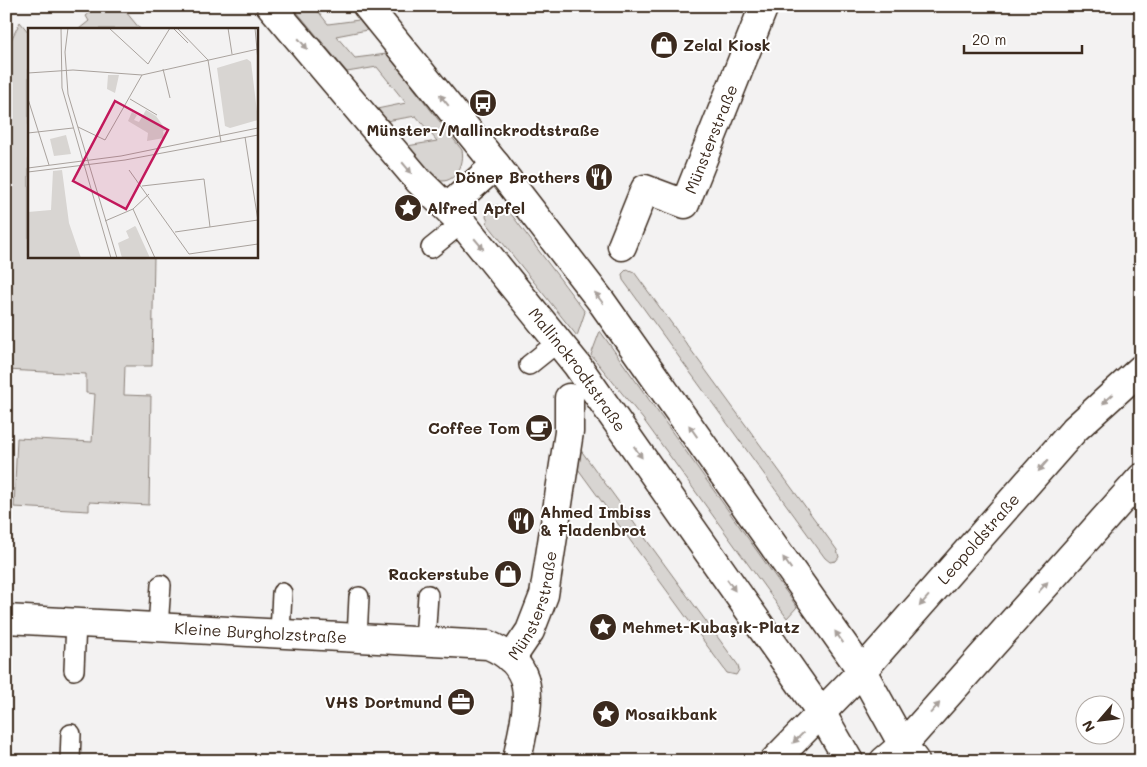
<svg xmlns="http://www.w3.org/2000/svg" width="1147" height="767" font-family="Mali,sans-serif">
<rect width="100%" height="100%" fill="#f3f2f2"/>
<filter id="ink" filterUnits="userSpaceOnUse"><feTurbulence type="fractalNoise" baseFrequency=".02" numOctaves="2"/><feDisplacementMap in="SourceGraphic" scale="10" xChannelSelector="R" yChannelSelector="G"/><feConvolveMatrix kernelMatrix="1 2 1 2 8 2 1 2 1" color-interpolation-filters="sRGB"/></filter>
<g filter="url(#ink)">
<path fill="#d8d5d2" stroke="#8a8078" d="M98 6H121L140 29H79L89 21 86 16Z
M292 6H314L328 24 359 20 367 30 336 36 355 58 387 54 462 150C466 169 449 190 431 177 422 170 414 156 407 146L437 141 416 116 386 121 377 109 406 103 377 67 347 72Z
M20 22 29 33V256H154L152 366H125L124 395 151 396 149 505 89 502V511L14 507 17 438 92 442 95 394 86 393V374L6 370V50Z
M498 205 501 208 505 206 585 312 577 336 486 222 488 221 486 217C487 210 490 206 498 205Z
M627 269 634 272 837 550 839 557 836 561 830 562 825 558 623 280 622 274Z
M600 331 797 607 787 618 643 419 591 355Z
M580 449 738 665 739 670 736 675 727 673 570 458Z"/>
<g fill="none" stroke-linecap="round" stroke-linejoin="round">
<g stroke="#3b2a1e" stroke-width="22">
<path id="lane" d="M431 248 462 223
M529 365 559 341
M158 627 161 585
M280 633 282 593
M357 638 359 597
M425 641 428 595
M74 670 76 622
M70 761 71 734"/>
</g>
<g stroke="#3b2a1e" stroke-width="31">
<g id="street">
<path id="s1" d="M622 246 645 189 685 204 764 6"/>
<path id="s2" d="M6 619 488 645C545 668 525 713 517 761"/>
<path id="s3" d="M511 659 530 631 544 595 569 432V398"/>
</g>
</g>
<g stroke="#3b2a1e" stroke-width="31">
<g id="secondary">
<path id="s4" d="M271 6 419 181 462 223 577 365 822 714"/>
<path d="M367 6 496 165 601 301 862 671"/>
<path d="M448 207 496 165"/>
</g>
</g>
<g stroke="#3b2a1e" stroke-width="31">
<g id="primary">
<path d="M862 671 903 745 915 761"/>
<path d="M822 714 849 761"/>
<path id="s5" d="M774 761 862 671 1075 429 1141 369"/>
<path d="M884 761 903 745 1141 478"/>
</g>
</g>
<use href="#lane" stroke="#fff" stroke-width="19"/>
<use href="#street" stroke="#fff" stroke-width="28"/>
<use href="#secondary" stroke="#fff" stroke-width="28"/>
<use href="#primary" stroke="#fff" stroke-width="28"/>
</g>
<defs><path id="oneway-solid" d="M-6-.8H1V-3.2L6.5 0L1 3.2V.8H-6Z" transform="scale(1.25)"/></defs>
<g fill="#a79f9a">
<use href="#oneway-solid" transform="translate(303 44) rotate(50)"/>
<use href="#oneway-solid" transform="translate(444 100) rotate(-129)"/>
<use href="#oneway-solid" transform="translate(407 168) rotate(50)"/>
<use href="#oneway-solid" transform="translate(479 244) rotate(50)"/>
<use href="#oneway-solid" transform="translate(599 298) rotate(-127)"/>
<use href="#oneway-solid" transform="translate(1108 399) rotate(138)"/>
<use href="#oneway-solid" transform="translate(693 431) rotate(-125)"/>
<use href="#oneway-solid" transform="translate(638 452) rotate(55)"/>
<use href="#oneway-solid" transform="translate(1043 466) rotate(131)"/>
<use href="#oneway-solid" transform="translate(787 563) rotate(-125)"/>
<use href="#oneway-solid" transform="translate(731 585) rotate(55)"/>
<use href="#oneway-solid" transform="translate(1043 587) rotate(-48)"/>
<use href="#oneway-solid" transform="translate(924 601) rotate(131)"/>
<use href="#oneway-solid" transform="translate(839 637) rotate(-125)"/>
<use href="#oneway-solid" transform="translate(935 708) rotate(-48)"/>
<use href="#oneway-solid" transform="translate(798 738) rotate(136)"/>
</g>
</g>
<defs>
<g id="shop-disc" transform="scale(1.4375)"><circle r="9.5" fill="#3b2a1e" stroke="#fff"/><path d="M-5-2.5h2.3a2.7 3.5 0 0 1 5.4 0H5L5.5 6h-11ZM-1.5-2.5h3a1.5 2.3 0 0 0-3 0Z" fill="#fff"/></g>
<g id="bus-disc" transform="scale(1.4375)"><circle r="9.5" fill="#3b2a1e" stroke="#fff"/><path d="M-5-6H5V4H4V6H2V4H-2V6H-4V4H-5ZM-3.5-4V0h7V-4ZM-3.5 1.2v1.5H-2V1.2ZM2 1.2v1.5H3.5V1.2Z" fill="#fff"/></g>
<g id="restaurant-disc" transform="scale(1.4375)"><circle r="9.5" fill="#3b2a1e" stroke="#fff"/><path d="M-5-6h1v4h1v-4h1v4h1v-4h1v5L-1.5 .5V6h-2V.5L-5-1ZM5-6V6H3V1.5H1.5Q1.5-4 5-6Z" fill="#fff"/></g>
<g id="sight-disc" transform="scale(1.4375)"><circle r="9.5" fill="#3b2a1e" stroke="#fff"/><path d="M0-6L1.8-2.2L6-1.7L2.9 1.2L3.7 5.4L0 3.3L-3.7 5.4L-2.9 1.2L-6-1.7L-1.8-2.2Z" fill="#fff"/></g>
<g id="cafe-disc" transform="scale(1.4375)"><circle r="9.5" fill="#3b2a1e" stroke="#fff"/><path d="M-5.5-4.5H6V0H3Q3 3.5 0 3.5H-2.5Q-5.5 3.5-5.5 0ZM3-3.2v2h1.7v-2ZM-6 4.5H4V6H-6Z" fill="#fff"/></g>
<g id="office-disc" transform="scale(1.4375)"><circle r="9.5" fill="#3b2a1e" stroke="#fff"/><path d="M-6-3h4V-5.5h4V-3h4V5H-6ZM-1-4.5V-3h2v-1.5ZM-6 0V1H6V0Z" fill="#fff"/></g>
</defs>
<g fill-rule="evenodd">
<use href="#shop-disc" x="664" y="45"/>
<use href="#bus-disc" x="483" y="103"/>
<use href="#restaurant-disc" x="599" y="177"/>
<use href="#sight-disc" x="408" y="208"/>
<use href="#cafe-disc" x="539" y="428"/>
<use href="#restaurant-disc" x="521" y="521"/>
<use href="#shop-disc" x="508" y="574"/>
<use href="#sight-disc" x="603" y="627"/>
<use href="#office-disc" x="461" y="702"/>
<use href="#sight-disc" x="606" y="714"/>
</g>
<g text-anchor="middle" stroke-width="4" stroke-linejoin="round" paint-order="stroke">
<g font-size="16" font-weight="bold" fill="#3b2a1e" stroke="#fff" text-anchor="start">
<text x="683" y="51">Zelal Kiosk</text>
<text x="483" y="136" text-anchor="middle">Münster-/Mallinckrodtstraße</text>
<text x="580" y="183" text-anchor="end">Döner Brothers</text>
<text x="427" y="214">Alfred Apfel</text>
<text x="520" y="434" text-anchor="end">Coffee Tom</text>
<text x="540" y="518">Ahmed Imbiss<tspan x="540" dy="18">&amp; Fladenbrot</tspan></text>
<text x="489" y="580" text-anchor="end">Rackerstube</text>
<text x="622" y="633">Mehmet-Kubaşık-Platz</text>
<text x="442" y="708" text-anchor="end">VHS Dortmund</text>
<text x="625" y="720">Mosaikbank</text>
</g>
<g font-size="16" fill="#3b2a1e" stroke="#fff">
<text dy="6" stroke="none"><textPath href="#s1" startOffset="174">Münsterstraße</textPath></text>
<text dy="6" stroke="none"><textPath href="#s4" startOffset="476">Mallinckrodtstraße</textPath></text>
<text dy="6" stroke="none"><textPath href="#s5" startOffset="302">Leopoldstraße</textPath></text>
<text dy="6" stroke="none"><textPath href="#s3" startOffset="59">Münsterstraße</textPath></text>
<text dy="6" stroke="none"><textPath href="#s2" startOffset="255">Kleine Burgholzstraße</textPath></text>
</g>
</g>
<g transform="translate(28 28)">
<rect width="230" height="230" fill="#f3f2f2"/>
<path d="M219 31 223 34 230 92 202 100 197 98 189 40ZM80 47H91L87 65 79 61ZM118 82 128 88 138 102 135 103 136 110 119 113 120 105 100 93 104 84 109 87 106 92 111 94ZM38 107 43 126 26 128 22 111ZM34 142 41 195 53 230H0V184L23 182 25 143ZM107 198 108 199 122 230H94L90 215 101 210 98 203Z" fill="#d8d5d2"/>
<path fill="none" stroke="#a9a29d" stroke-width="1" d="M33 0 34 60 83 230M40 0 37 24 40 66 89 230M81 0 120 36 142 0M145 0 160 15M149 0 180 32 193 114M200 0 204 26M227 0 230 33M135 41 142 70M0 45 45 42 114 47 230 21M0 71 21 137M102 71 129 87M50 99 77 112 114 47M0 105 45 100M217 109 230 193M0 140 93 128 230 100M101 142 161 226 230 216M0 144 97 132 230 107M114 158 176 151 182 199M105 181 127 230M77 193 105 181 121 166M147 204 230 192"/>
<path fill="#c2185b" fill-opacity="0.15" stroke="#c2185b" stroke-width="2.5" d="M87 73 140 102 98 181 45 153Z"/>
<rect width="230" height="230" fill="none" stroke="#3b2a1e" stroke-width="2.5"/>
</g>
<rect width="1147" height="767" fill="none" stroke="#fff" stroke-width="25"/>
<rect x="12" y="12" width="1122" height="742" fill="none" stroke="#3b2a1e" stroke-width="2" filter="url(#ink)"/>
<g transform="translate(1100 720) rotate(242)"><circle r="24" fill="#ffffff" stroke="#b1aaa5"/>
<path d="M0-4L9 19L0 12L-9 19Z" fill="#3b2a1e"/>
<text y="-8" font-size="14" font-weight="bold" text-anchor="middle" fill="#3b2a1e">N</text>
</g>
<path d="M964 45v8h118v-8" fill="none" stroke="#3b2a1e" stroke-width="2.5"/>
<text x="972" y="45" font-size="15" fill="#3b2a1e" stroke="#ffffff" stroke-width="4" paint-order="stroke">20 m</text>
</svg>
